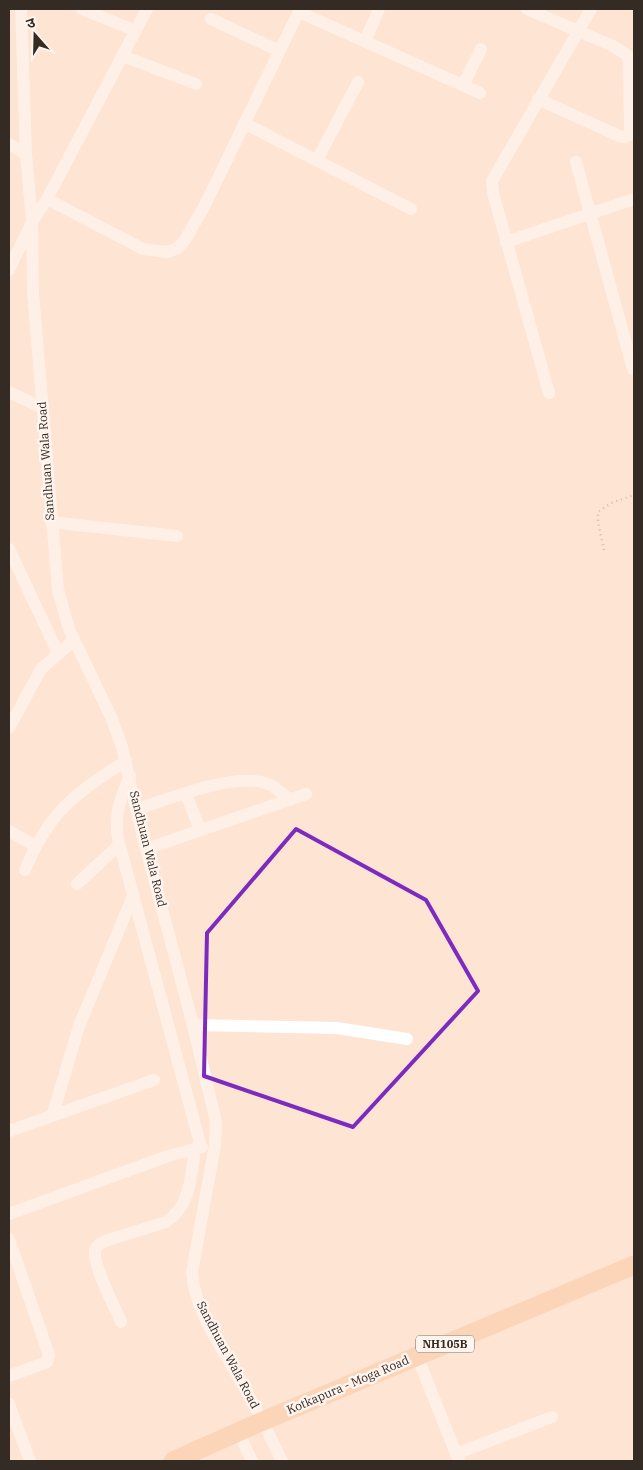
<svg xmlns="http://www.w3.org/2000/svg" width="643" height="1470" font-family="'IBM Plex Serif','Noto Sans Devanagari',serif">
<rect width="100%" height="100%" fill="#fde4d3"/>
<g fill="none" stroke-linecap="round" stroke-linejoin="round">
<path stroke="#a39185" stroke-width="2.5" stroke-dasharray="1 4" stroke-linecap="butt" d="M604 550 598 523V512L611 503 634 495"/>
<path stroke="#fff" stroke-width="12" d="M21 9 26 154 32 222 33 292 58 590 69 629 112 719 122 747 140 826 193 1025 216 1122 215 1145 192 1272C195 1313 222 1348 242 1383 256 1408 269 1434 282 1461
M82 9 136 31
M527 9 613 46 627 55 629 61 630 135 624 137 619 136 538 99
M299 12 480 93
M211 19 279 51
M365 41 379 9
M123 56 196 84
M463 85 481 49
M244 123 411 209
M9 144 26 154
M317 160 358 82
M576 162 633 369
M47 199 143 249 167 252 178 248 185 240 204 207 300 9
M506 242 634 199
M9 270 32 222 47 199 147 9
M9 392 43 408
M549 393 493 193 492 181 591 9
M51 522 177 536
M9 549 58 653
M9 728 41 669 74 640
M130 776C120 799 114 815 118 839L201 1147
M186 794 200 830
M137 809C169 799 237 771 268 784 276 787 283 794 290 800
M9 831 35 846
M146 849 306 794
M25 870C49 812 74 794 126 761
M77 884 119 845
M193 1025 337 1028 407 1039
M53 1114 79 1026 133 896
M9 1131 154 1080
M9 1214 168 1156 202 1147
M9 1239 49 1355 47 1362 9 1376
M121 1322C115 1307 92 1264 95 1250 97 1244 103 1242 108 1240L166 1222C191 1206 191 1175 195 1148
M417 1356 459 1461
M9 1404 30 1461
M238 1432 252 1461
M456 1454 552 1417"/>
<path stroke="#fbc197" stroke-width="19" d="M173 1461 256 1424 634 1265"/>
</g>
<path d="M0 0H643V1470H0ZM296 829 426 900 478 991 353 1127 204 1076 207 933Z" fill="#fde4d3" fill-opacity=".55" fill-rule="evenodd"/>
<path fill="none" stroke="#7b2cbf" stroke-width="4" stroke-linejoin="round" d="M296 829 426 900 478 991 353 1127 204 1076 207 933Z"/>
<g text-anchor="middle" stroke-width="5" stroke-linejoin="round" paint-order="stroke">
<rect fill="#fff5ee" stroke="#716861" stroke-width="1" x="416" y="1335.5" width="58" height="17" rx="4"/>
<g font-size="11" font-weight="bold" fill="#342b25">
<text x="445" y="1348">NH105B</text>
</g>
<g font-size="12" fill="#342b25" stroke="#fff5ee">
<text transform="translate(46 461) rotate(-94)" y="4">Sandhuan Wala Road</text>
<text transform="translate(148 849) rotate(76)" y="4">Sandhuan Wala Road</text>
<text transform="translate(228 1355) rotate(62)" y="4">Sandhuan Wala Road</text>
<text transform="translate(348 1385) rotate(-23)" y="4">Kotkapura - Moga Road</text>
</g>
</g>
<rect width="643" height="1470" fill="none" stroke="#342b25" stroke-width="20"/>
<g transform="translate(35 35) rotate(340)" stroke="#fff5ee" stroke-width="4" paint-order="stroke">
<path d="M0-4L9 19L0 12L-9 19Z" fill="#342b25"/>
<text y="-8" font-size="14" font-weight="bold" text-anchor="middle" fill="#342b25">उ</text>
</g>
</svg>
